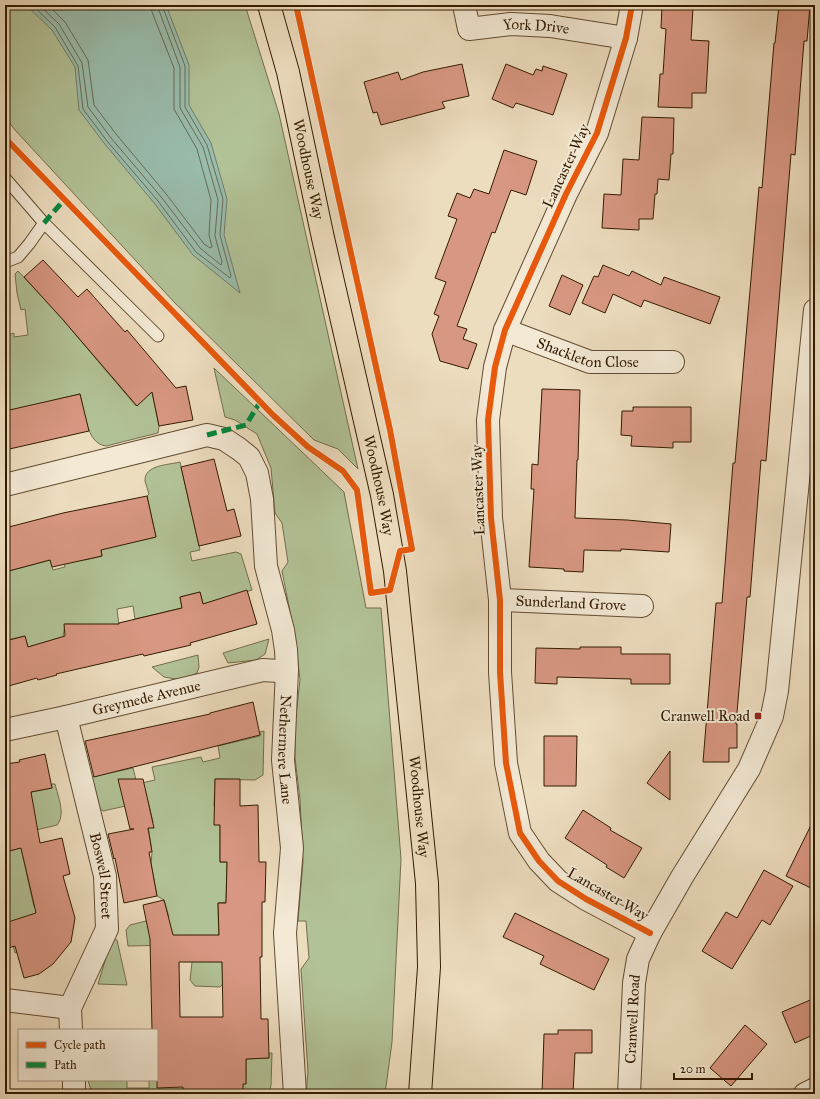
<svg xmlns="http://www.w3.org/2000/svg" width="820" height="1099" font-family="'IM FELL Great Primer',serif">
<rect width="100%" height="100%" fill="#edddbf"/>
<filter id="stains"><feTurbulence type="fractalNoise" baseFrequency=".005" numOctaves="4"/><feColorMatrix values="0 0 0 0 .2 0 0 0 0 .09 0 0 0 0 .02 0 0 0 .5 -.17"/></filter>
<radialGradient id="worn" r=".72"><stop offset=".6" stop-color="#630" stop-opacity="0"/><stop offset="1" stop-color="#630" stop-opacity=".3"/></radialGradient>
<path fill="#b2c297" stroke="#726e4c" d="M5 5H245L279 114 358 469 338 449 314 440 174 302 15 130 5 117Z
M18 271 58 314 136 406 152 392 159 426 158 433 106 446C86 444 84 409 80 394L59 399 5 416V336L14 333V337L28 335 25 309 21 310 17 293 15 274Z
M214 368 344 492 366 608H381L401 859 392 1042 385 1094H306L308 1072 301 969 309 958 306 921H298L303 862 300 799 295 758V725L300 679 294 632 282 571 288 562 282 523 275 513 271 468 257 434 235 420 225 417Z
M180 462 200 550 190 552 192 561 236 552 241 554 252 590 203 604 200 592 180 597 182 608 135 619 133 606 117 609 119 626 65 624 63 637 28 647 25 636 7 640 5 652V572L50 560 53 570 65 567 63 557 83 553 85 560 102 556 101 549 156 537 147 496 149 494C148 490 146 485 145 481 144 465 168 465 180 462Z
M269 639 265 654 256 660 228 663 223 653Z
M198 655 199 667 197 673 182 680 164 677 152 667Z
M264 731 263 775 255 780 215 779 214 806H220V862H227L226 902 218 903 219 957 222 958 223 984 220 987 195 986 190 980 192 962V935L178 945 128 946 126 930 130 925 146 921 147 923 169 917 164 900 157 896 151 864 152 852 148 826 153 822 148 801 103 811 97 807 90 777 133 768 137 784 155 780 152 767 201 757 203 762 220 758 218 746 260 736V732Z
M51 784H55C58 797 66 814 57 825L15 835 5 800 31 796V792L52 788Z
M21 848 34 907 43 905 32 949 15 953 7 923H5V852Z
M112 938 117 940 127 985 98 984Z
M269 1053H272L271 1085 270 1090 261 1094H243V1092H217V1094H92L88 1080H127V1088H149V1080L246 1084V1059L269 1058Z"/>
<path fill="#9abdad" stroke="#717c68" d="M26 5H166L189 65V105L211 143 227 199 224 235 240 293 193 255 155 204 104 143 79 110 75 67 52 30Z"/>
<g fill="none" stroke-linecap="round" stroke-linejoin="round">
<path stroke="#666c56" stroke-width="1" d="M32 5 55 27 78 66 83 109 107 141 158 201 196 252 230 278 231 276 220 235 223 199 207 145 185 107V66L162 5
M39 5 59 24 82 63 88 107 111 138 162 198 200 248 221 265 222 262 215 236 218 200 203 147 180 108V67L157 5
M48 5 65 22 88 60 94 105 116 134 167 195 204 244 210 248 212 247 209 235 211 200 197 149 174 109V68L152 12 151 5"/>
</g>
<path fill="#d89782" stroke="#331b00" fill-rule="evenodd" d="M662 5 693 8 691 40 709 41 706 93H692V108L658 107 660 74H663L666 29 661 28Z
M779 5H810L807 41H804L795 155 791 154 766 461 761 460 750 597H747L736 724H737V748H729V762H703L716 603H722L733 463H735L759 187 762 188 774 43H775Z
M462 64 469 96 442 102 445 108 381 125 377 112 373 113 364 82 398 72 401 80 423 72Z
M506 64 533 75 536 69 542 71 543 66 567 74 553 115 516 103 513 108 492 99Z
M642 117 674 118 673 154H671L669 180 658 179 657 194H655L653 219H639V230L602 228 604 194 621 195 623 159 639 160Z
M504 150 537 161 526 195 511 190 495 233 492 232 457 326 467 329 463 339 477 344 468 369 440 361 432 334 439 316 434 314 446 282 435 278 457 219 448 216 457 193 470 198 474 189 489 194Z
M43 260 78 297 87 289 125 332 127 330 176 388 186 386 193 420 159 426 152 392 137 406 64 321 65 322 24 277Z
M603 265 629 276 632 271 661 285 664 277 720 297 710 324 644 300 641 307 613 294 605 313 582 303 594 276 598 277Z
M562 275 583 285 570 315 549 306Z
M542 389 580 390 578 460H577L575 518 627 520 671 524 669 552 621 549V551L584 550 583 572 564 571V569L529 567 534 489H531L532 464 538 465Z
M80 394 89 431 5 450V411Z
M633 407H691V442H673V448L631 446 632 436 621 435 622 411H633Z
M214 459 227 511 234 509 241 536 199 546 181 467Z
M147 496 156 537 101 550 102 556 52 567 50 560 5 572V528L63 513Z
M247 590 257 624 190 643 191 645 144 656 143 654 56 674 57 675 38 680 37 678 5 687V641L25 636 28 647 65 636 64 624H119V623L182 608 180 597 200 592 203 604Z
M580 647H621V654H670V684H631V679L557 677V684L535 683 536 648 580 649Z
M253 702 260 735 94 777 85 741 210 714V713Z
M544 736H577L576 786H544Z
M670 751V800L647 783Z
M45 754 52 788 31 792 40 843 62 838 70 874 63 876 75 918 71 942 53 964 39 974 24 978 15 946 5 949V923L36 913 21 848 5 852V764L20 762 19 760Z
M118 779H143L154 828H148L152 852H149L157 896 124 903 115 858 114 859 108 834 134 829H130Z
M215 779H240V806L258 805 259 862H266L265 902H262V957H260L261 1019H268L269 1058 246 1059V1084H243V1094H217V1090H183V1087L157 1088V1030H152L150 939 143 905 164 900 173 935H219L218 903H226L227 862H220V825H214ZM179 962H222L223 1017H180Z
M583 810 611 828 610 830 642 848 624 878 606 867 607 865 565 838Z
M815 817V890L786 876Z
M764 870 793 886 770 925 762 920 732 969 702 951 726 912 737 918Z
M515 913 609 959 594 990 540 964 544 956 503 937Z
M815 998V1034L795 1043 782 1012Z
M745 1025 767 1044 731 1086 710 1068Z
M558 1030H592V1053H575L573 1094H542L544 1034H558Z"/>
<g fill="none" stroke-linecap="round" stroke-linejoin="round">
<g stroke="#624c30" stroke-width="13">
<path id="lane" d="M5 178 44 223 29 244 18 257 5 262
M44 223 158 336"/>
</g>
<g stroke="#624c30" stroke-width="24">
<g id="street">
<path id="s1" d="M464 5 469 29 511 24 550 26 626 38"/>
<path d="M632 5 626 38 597 133 566 194 505 330 495 367 488 420 491 518 500 600V672L506 763 520 833 539 861 558 881 586 899 650 933"/>
<path id="s2" d="M505 330 590 362H673"/>
<path id="s3" d="M5 485 207 435 224 439 239 449 249 457 257 473 262 499 266 566 283 630 286 650 287 669 283 760 292 848 285 933 295 1094"/>
<path id="s4" d="M500 600 642 606"/>
<path id="s5" d="M66 717 105 876 107 929 70 1008 71 1030"/>
<path id="s6" d="M5 730 66 717 263 670 279 671 287 669"/>
<path d="M5 1000 70 1008"/>
<path d="M74 1080V1094"/>
<path id="s7" d="M629 1094 634 983 638 959 650 933 682 877 749 769 772 716 777 691 815 310"/>
<path d="M805 1094 815 1089"/>
</g>
</g>
<g stroke="#331b00" stroke-width="24">
<g id="primary">
<path id="s8" d="M269 5 288 72 323 238 382 495 395 571 427 883 429 967 420 1094"/>
</g>
</g>
<use href="#lane" stroke="#f3e9d5" stroke-width="11"/>
<use href="#street" stroke="#f3e9d5" stroke-width="22"/>
<use href="#primary" stroke="#edddbf" stroke-width="22"/>
<path stroke="#00873e" stroke-width="5" stroke-dasharray="10 5" stroke-linecap="butt" d="M44 223 64 200
M207 435 246 425 260 402"/>
<g stroke="#f3e9d5" stroke-width="8">
<path id="cycleway" d="M632 5 626 38 597 133 566 194 505 330 495 367 488 420 491 518 500 600V672L506 763 520 833 539 861 558 881 586 899 650 933
M5 138 273 415 308 447 343 471 357 490 371 593 390 590 400 551 412 549 390 430 296 5"/>
</g>
<use href="#cycleway" stroke="#e8590c" stroke-width="6"/>
</g>
<rect fill="#8f2418" stroke="#f3e9d5" stroke-width="1.5" x="754" y="712" width="8" height="8" rx="2"/>
<g text-anchor="middle" stroke-width="4" stroke-linejoin="round" paint-order="stroke">
<g font-size="15" fill="#331b00" stroke="#f3e9d5">
<text dy="5" stroke="none"><textPath href="#s1" startOffset="92">York Drive</textPath></text>
<text transform="translate(566 166) rotate(-65)" y="5">Lancaster Way</text>
<text dy="5" stroke="none"><textPath href="#s8" startOffset="169">Woodhouse Way</textPath></text>
<text dy="5" stroke="none"><textPath href="#s2" startOffset="87">Shackleton Close</textPath></text>
<text dy="5" stroke="none"><textPath href="#s8" startOffset="493">Woodhouse Way</textPath></text>
<text transform="translate(478 490) rotate(-92)" y="5">Lancaster Way</text>
<text dy="5" stroke="none"><textPath href="#s4" startOffset="71">Sunderland Grove</textPath></text>
<text dy="5" stroke="none"><textPath href="#s6" startOffset="145">Greymede Avenue</textPath></text>
<text dy="5" stroke="none"><textPath href="#s3" startOffset="554">Nethermere Lane</textPath></text>
<text dy="5" stroke="none"><textPath href="#s8" startOffset="817">Woodhouse Way</textPath></text>
<text dy="5" stroke="none"><textPath href="#s5" startOffset="163">Boswell Street</textPath></text>
<text transform="translate(608 894) rotate(30)" y="5">Lancaster Way</text>
<text dy="5" stroke="none"><textPath href="#s7" startOffset="75">Cranwell Road</textPath></text>
</g>
<g font-size="15" fill="#331b00" stroke="#f3e9d5" text-anchor="end">
<text x="750" y="721">Cranwell Road</text>
</g>
</g>
<rect width="820" height="1099" fill="none" stroke="#edddbf" stroke-width="20"/>
<rect x="6" y="6" width="808" height="1087" fill="none" stroke="#331b00" stroke-width="2"/>
<rect x="10" y="10" width="800" height="1079" fill="none" stroke="#331b00"/>
<rect x="18" y="1029" width="140" height="52" fill="#f3e9d5" stroke="#a69780"/>
<rect x="26" y="1042" width="20" height="6" fill="#e8590c" stroke="#a69780"/>
<text x="54" y="1049" font-size="12" fill="#331b00">Cycle path</text>
<rect x="26" y="1062" width="20" height="6" fill="#00873e" stroke="#a69780"/>
<text x="54" y="1069" font-size="12" fill="#331b00">Path</text>
<path d="M674 1073v6h78v-6" fill="none" stroke="#331b00" stroke-width="2"/>
<text x="680" y="1073" font-size="12" fill="#331b00" stroke="#f3e9d5" stroke-width="3" paint-order="stroke">20 m</text>
<rect width="100%" height="100%" filter="url(#stains)"/>
<rect width="100%" height="100%" fill="url(#worn)"/>
</svg>
